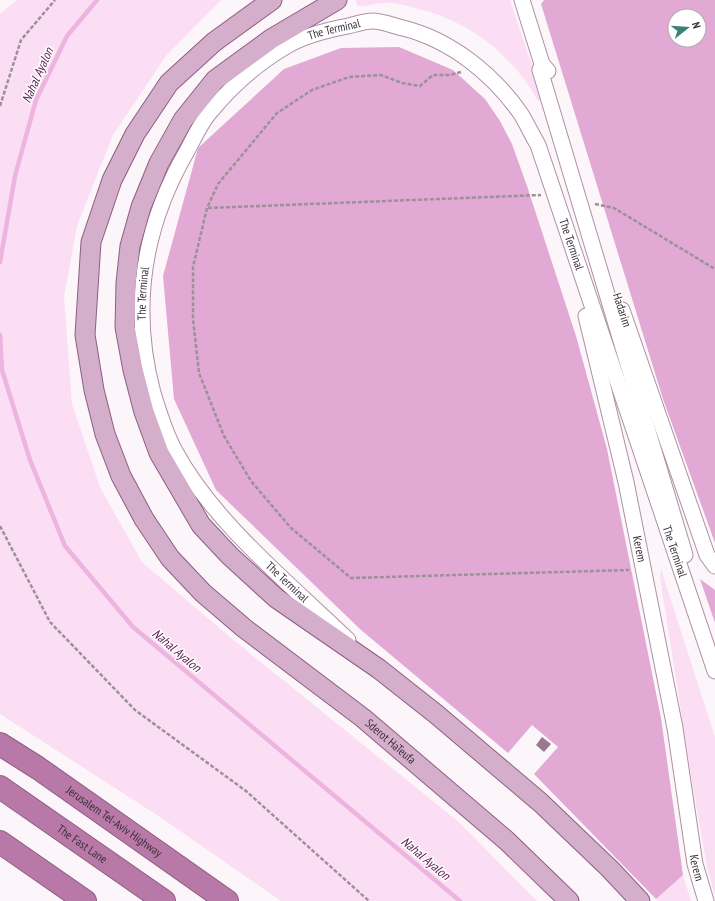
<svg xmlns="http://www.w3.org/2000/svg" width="715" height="901" font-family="'PT Sans Narrow',sans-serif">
<rect width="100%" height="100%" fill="#fcf6fa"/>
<path fill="#fbdef3" d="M17 0H221L166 56 113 135 77 226 64 297 72 404 100 487 142 562 236 642 460 823 537 901H281L160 817 0 714V14Z
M357 0H510L543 99 538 101C512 54 468 20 415 8 405 5 393 2 382 3 374 3 367 7 358 6L355 1Z
M661 569 715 737V896L707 867 692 782 660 577Z
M683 875 691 901H658L656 899Z"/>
<path fill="#e1a9d3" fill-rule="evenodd" d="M544 0H715V543L663 399 541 4ZM675 16H699V40H675Z
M399 47 453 70 485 99 500 121 512 144 527 186 576 336 607 449 661 718 683 875 656 899 534 774 558 747 532 725 508 753 361 630 216 490 174 399 163 276 198 148 284 69 341 48Z
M700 579 715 590V623Z"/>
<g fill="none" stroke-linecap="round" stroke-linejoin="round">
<path stroke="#ecb4de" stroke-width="4.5" d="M0 262 15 176 36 100 67 36 97 0
M0 335 2 370 30 460 65 546 133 627 460 901"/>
</g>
<path fill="#977a8f" d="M542 737 551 744 544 752 536 745Z"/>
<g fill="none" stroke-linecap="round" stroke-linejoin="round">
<g stroke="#ae90a5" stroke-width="17">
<g id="minor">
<path d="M522 0 542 64 548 71"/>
<path d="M542 64 540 70 685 555"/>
<path d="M622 310 707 555 715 566"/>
<path id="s1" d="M586 316 626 482 675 728 695 864 706 901"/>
<path id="s2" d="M348 640C289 583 214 523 175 451 165 433 159 412 153 393 130 307 143 227 187 151 194 138 201 122 211 111 231 87 258 63 285 47 303 36 327 30 348 26 356 24 365 21 373 21 382 21 394 26 403 28 451 40 493 74 521 114 527 124 532 135 538 145L715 671"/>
</g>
</g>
<g stroke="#8d5f81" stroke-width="21">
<g id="major">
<path id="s3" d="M272 0 214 42 169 83 135 134 112 180 91 242 85 335 94 390 105 434 121 476 144 519 170 558 203 593 244 628 363 718 507 841 569 901"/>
<path d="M337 0 271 39 215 80 183 120 159 163 141 207 130 246 126 283 125 327 133 370 144 412 159 453 201 525 230 556 276 598 379 669 436 714 541 803 610 869 640 901"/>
</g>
</g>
<g stroke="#8d5f81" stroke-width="24">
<g id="highway">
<path id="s4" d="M0 744 38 768 227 901"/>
<path id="s5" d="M0 787 164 901"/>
<path d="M0 842 85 901"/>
</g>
</g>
<path stroke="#9b9299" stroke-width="2.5" stroke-dasharray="4 2" stroke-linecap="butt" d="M461 72 450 75H433L420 86 402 83 381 75 349 77 312 90 277 113 218 184 207 208 193 267V319L199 373 224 436 251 481 291 528 351 578 629 570
M0 106 21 40 55 0
M595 204 614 208 715 269
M208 208 541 195
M0 526 50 622 135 710 246 791 369 901"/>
<use href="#minor" stroke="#fff" stroke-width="15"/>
<use href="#major" stroke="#d4aecb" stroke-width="19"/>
<use href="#highway" stroke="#b878a8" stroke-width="22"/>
</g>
<g text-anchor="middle" stroke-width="3" stroke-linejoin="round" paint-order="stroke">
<g font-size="12" fill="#3c3039" stroke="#fff">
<text dy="4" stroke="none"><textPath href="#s2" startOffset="768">The Terminal</textPath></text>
<text dy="4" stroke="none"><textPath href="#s2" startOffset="1128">The Terminal</textPath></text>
<text dy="4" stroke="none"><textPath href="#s2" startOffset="420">The Terminal</textPath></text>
<text transform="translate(622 310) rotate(72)" y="4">Hadarim</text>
<text dy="4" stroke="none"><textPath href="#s1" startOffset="239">Kerem</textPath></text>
<text dy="4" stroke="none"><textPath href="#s2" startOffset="1452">The Terminal</textPath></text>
<text transform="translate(287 582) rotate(43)" y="4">The Terminal</text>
<text dy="4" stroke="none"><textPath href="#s3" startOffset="933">Sderot HaTeufa</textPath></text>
<text dy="4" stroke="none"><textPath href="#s4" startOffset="138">Jerusalem Tel-Aviv Highway</textPath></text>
<text dy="4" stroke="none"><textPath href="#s5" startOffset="100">The Fast Lane</textPath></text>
<text dy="4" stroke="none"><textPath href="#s1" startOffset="563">Kerem</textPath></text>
</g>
<g font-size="13" font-style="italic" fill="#5d1d51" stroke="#fff">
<text transform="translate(37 75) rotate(-66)" y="5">Nahal Ayalon</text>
<text transform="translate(177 650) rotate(40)" y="5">Nahal Ayalon</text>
<text transform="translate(426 858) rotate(40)" y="5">Nahal Ayalon</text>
</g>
</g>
<g transform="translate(687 28) rotate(73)"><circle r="19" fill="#ffffff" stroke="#b1acb0"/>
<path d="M0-3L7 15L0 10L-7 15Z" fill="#3a8179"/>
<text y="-6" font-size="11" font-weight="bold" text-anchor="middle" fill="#3c3039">N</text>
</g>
</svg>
